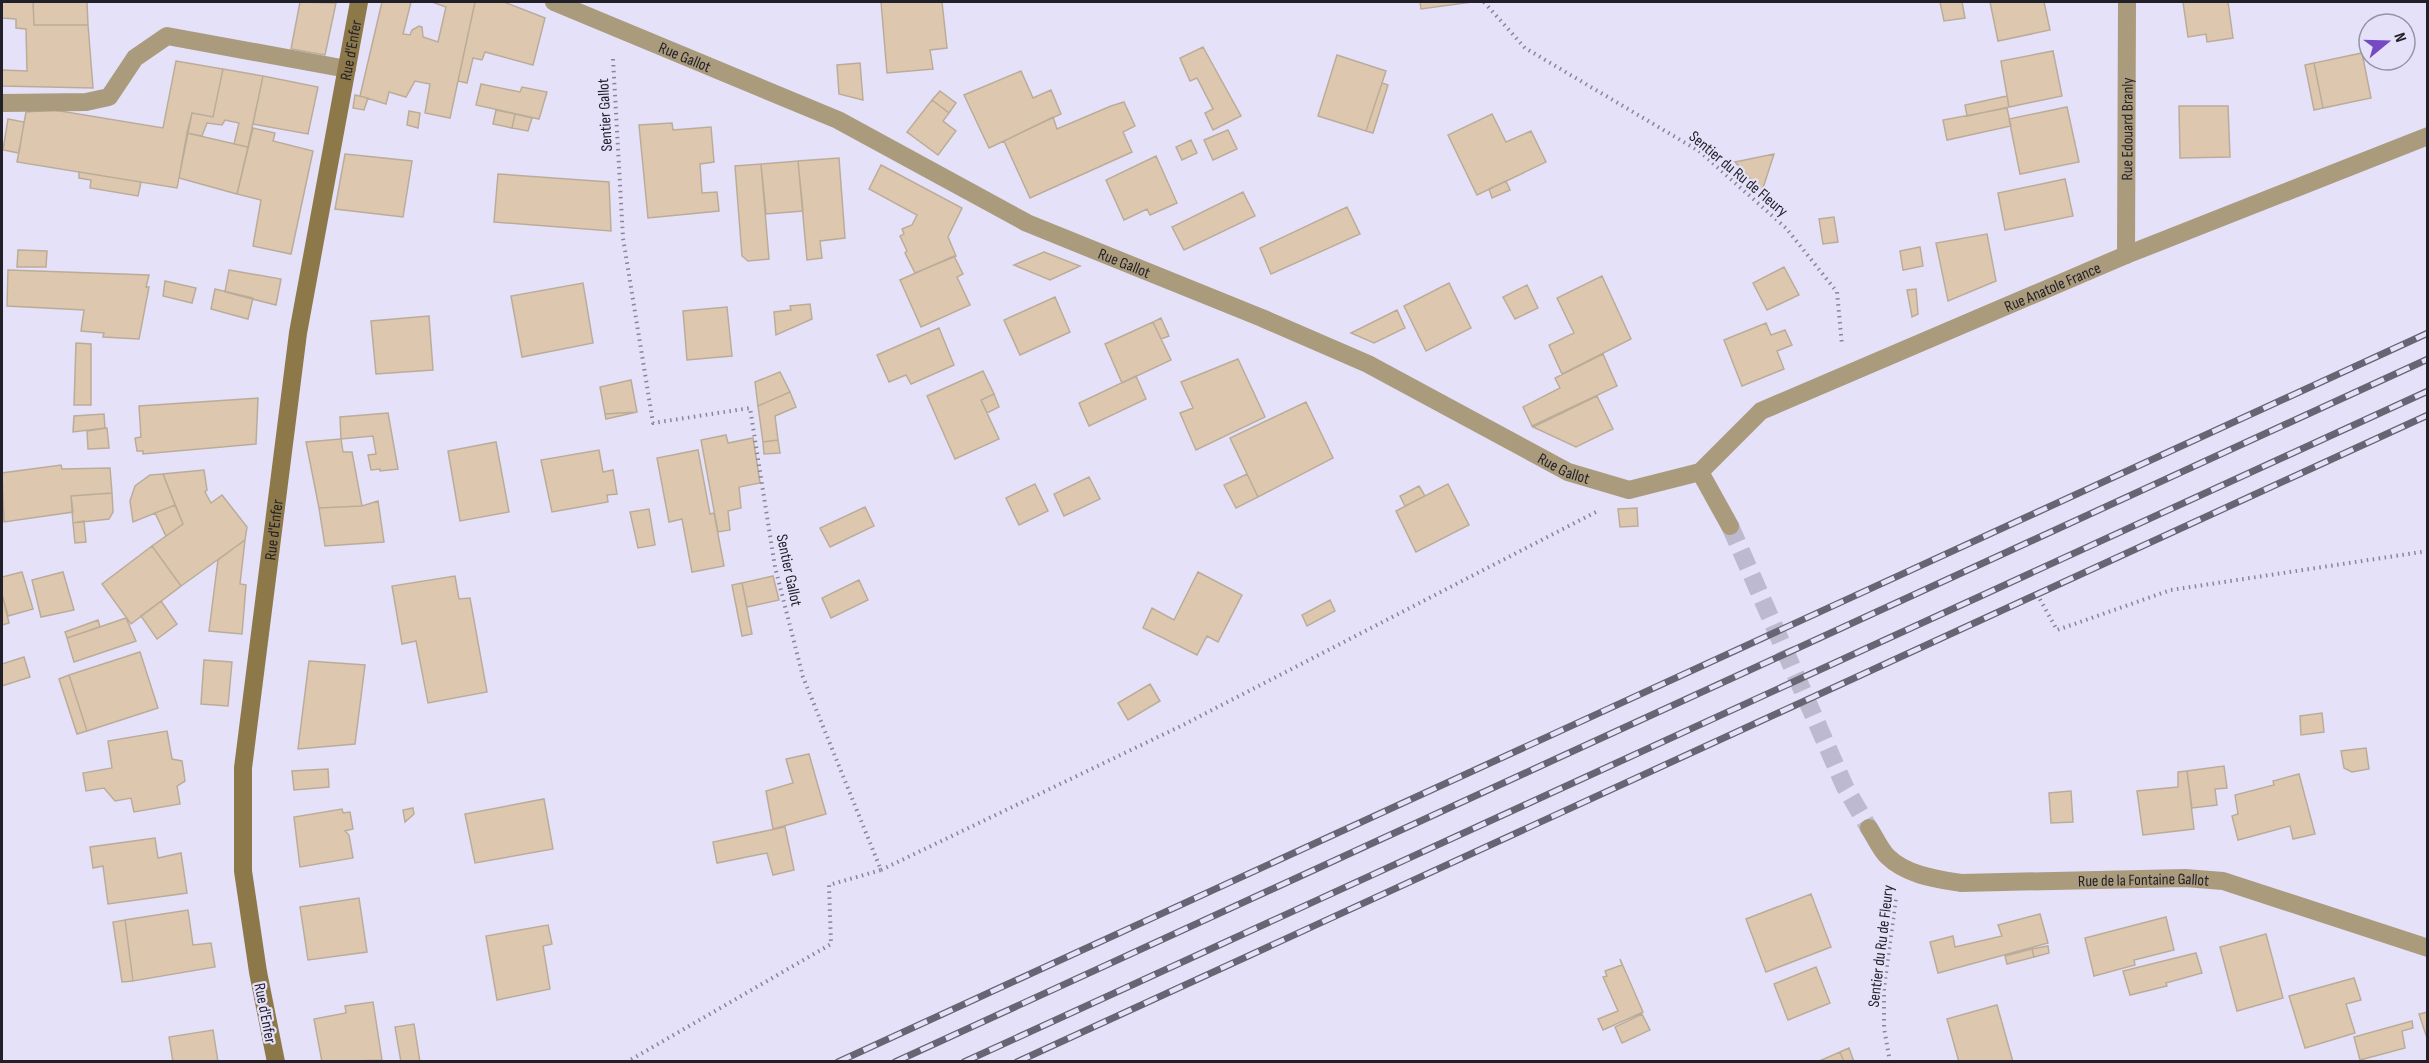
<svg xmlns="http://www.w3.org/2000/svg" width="2429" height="1063" font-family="'Sofia Sans Condensed',sans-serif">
<rect width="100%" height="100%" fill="#e4e1f9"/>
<path fill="#ddc8af" stroke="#bbac99" stroke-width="1.5" d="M2 2H33L34 25H88L93 88 2 86V70L27 71 26 29 16 28V19L2 18Z
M33 2H87L88 25H34Z
M300 2 336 3 325 55 291 49Z
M382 2H411L403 34 410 35 412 30 419 26 422 27 423 37 438 42 446 7 432 2H475L450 118 425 113 430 84 415 81 406 97 389 92 386 104 360 96Z
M475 2H504L545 18 533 65 485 52 482 60 473 58 467 83 458 81Z
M881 2H942L947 48 930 50 933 69 887 73Z
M1420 2H1472L1421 9Z
M1940 2H1962L1965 18 1944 21Z
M1990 2H2044L2050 30 1998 41Z
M2183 2H2228L2233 38 2207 42 2206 34 2188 37Z
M1203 47 1241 116 1213 130 1205 113 1213 109 1197 78 1190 81 1180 58Z
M2053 51 2062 96 2009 107 2001 61Z
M2362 53 2371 98 2323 108 2314 63Z
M1337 55 1386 71 1366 131 1318 116Z
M176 61 223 69 213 117 192 113 177 188 17 162 26 112 54 110 163 128Z
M860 63 863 100 839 94 837 65Z
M2314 63 2323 108 2314 110 2305 65Z
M223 69 263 76 248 147 234 144 239 123 225 120 222 125 207 123 202 136 187 133 192 113 213 117Z
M1021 71 1033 98 1051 90 1061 114 989 148 964 95Z
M263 76 318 87 308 134 253 124Z
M1382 83 1388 85 1373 133 1366 131Z
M481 84 520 92 522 87 547 92 539 119 476 105Z
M940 91 956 103 949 113 932 100Z
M355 95 368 98 364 110 353 108Z
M2007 96 2009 107 1967 116 1965 105Z
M932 100 949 113 943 121 956 131 938 155 907 132Z
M1124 102 1135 126 1123 132 1132 152 1030 198 1004 141 1053 117 1057 129 1111 106Z
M2179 106H2228L2230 157 2180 158Z
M2067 107 2079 162 2020 174 2009 119Z
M2007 108 2011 126 1947 140 1943 120Z
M496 110 515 114 512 128 493 124Z
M409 111 420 113 418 128 407 125Z
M515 114 532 118 528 131 512 128Z
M1492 114 1506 142 1531 131 1546 162 1477 195 1448 135Z
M8 119 24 122 19 153 3 150Z
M672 123 673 130 711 127 714 162 700 164 702 193 717 192 719 211 648 218 639 125Z
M253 128 275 133 273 141 313 151 291 254 253 246 261 200 237 194Z
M1228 130 1237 149 1213 160 1204 140Z
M187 133 248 147 237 194 179 178Z
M1191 140 1197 153 1182 160 1176 147Z
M345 154 412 161 403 217 335 209Z
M1774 154 1762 191 1735 162Z
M1156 156 1177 203 1150 215 1147 209 1124 220 1106 180Z
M839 158 845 238 820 241 822 258 807 260 798 161Z
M798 161 803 211 766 214 761 164Z
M761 164 769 259 748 261 742 256 735 166Z
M881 165 962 208 948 237 956 256 915 273 905 253 907 251 900 236 904 234 902 229 912 225 917 215 869 189Z
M79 172 141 182 138 196 90 188 91 180 79 178Z
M498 174 609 182 611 231 494 222Z
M2065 179 2073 216 2005 230 1998 193Z
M1506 181 1510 190 1492 198 1489 189Z
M1243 192 1255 216 1184 250 1172 227Z
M1347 207 1360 234 1271 274 1260 248Z
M1834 217 1838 242 1823 244 1819 219Z
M1987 234 1996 281 1948 301 1936 243Z
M1920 247 1923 266 1903 270 1900 251Z
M18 250 47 251 46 267H17Z
M1044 252 1080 266 1050 280 1014 265Z
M954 256 963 274 957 277 970 305 921 327 900 280Z
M1784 267 1799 295 1767 310 1753 283Z
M8 270 149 275 146 287H149L139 339 103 337 104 333 81 331 84 310 7 306Z
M229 270 281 279 276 305 225 292Z
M1602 276 1631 339 1562 374 1549 345 1574 333 1557 298Z
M165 281 196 288 192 303 163 296Z
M583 283 593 343 522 357 511 296Z
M1449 283 1471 328 1426 351 1404 306Z
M1527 285 1538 308 1515 319 1503 297Z
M215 289 253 298 248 319 211 309Z
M1916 289 1918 314 1912 317 1907 290Z
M1055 297 1070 332 1020 355 1004 320Z
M810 304 812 319 776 335 774 312 791 310 790 306Z
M727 307 732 356 687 360 683 311Z
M1397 310 1405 328 1374 343 1351 333Z
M429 316 433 370 376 374 371 321Z
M1161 318 1169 336 1161 339 1153 322Z
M1153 322 1171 360 1122 383 1105 344Z
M1766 323 1771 335 1785 330 1792 345 1777 351 1784 369 1742 386 1724 340Z
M939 328 954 365 911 384 906 375 889 382 877 355Z
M76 343 91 344V405H74Z
M1603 354 1617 386 1532 426 1523 407 1560 388 1555 378Z
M1238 359 1265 417 1196 450 1180 413 1193 408 1181 382Z
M983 371 994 394 981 400 999 439 955 459 927 396Z
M780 372 790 392 758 406 755 382Z
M1136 376 1146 399 1089 426 1079 403Z
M631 380 637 412 605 414 600 387Z
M790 392 796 407 775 416 778 440 763 442 758 406Z
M994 394 999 407 987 413 981 400Z
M1597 396 1613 429 1576 447 1533 427Z
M258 398 256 444 143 454V451H137L135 438 141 437 139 406Z
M1306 402 1333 458 1258 497 1230 438Z
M637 412 606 419 605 414Z
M388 413 398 469 380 471V469L371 470 368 455 376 454 373 436 341 439 340 417Z
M104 414 105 428 73 432 74 416Z
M107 428 109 448 88 449 87 431Z
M726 435 728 443 753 438 760 483 739 487 741 508 728 511 730 530 718 532 701 440Z
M341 439 343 452H352L362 506 319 508 306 442Z
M778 440 780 453 764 454 763 442Z
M496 442 509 512 460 521 448 451Z
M599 450 603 472 613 470 617 494 607 495 608 502 552 512 541 460Z
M698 450 710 514 714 513 724 566 692 572 682 519 669 522 657 458Z
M61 465 62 469 110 468 112 493 71 496 73 512 4 522 2 473Z
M204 470 207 490 205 492 211 503 222 495 247 527 245 540 181 586 152 546 183 524 163 474Z
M163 474 175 505 133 522 130 501 135 486 150 475Z
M1247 474 1258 497 1236 508 1224 485Z
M1089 477 1100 499 1064 516 1054 494Z
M1035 484 1048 511 1019 525 1006 498Z
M1448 484 1469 525 1416 552 1396 511Z
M1419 486 1425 496 1405 506 1400 496Z
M112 493 113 512 109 519 73 523 71 496Z
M378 501 384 542 325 546 319 508 362 506Z
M175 505 183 524 166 536 155 513Z
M865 507 874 526 830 547 820 528Z
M1637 508 1638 526 1620 527 1618 509Z
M649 509 655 545 638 548 630 512Z
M84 521 86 542 75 543 73 523Z
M245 540 240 584 246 585 242 634 209 631 218 560Z
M152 546 181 586 131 624 102 584Z
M22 572 33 609 8 616 2 594V577Z
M63 572 74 610 41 617 32 580Z
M1198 572 1242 595 1218 642 1207 636 1197 655 1143 628 1152 608 1174 620Z
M455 576 459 599 470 598 487 692 428 703 416 641 402 644 392 586Z
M773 576 779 600 747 607 742 583Z
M859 580 868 600 831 618 822 598Z
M742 583 752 634 742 636 732 585Z
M2 594 9 623 2 625Z
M1330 600 1335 611 1307 626 1302 615Z
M161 601 177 624 157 639 141 616Z
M126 618 136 641 74 662 67 638Z
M98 620 100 627 67 638 65 632Z
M140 652 158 708 87 731 69 675Z
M24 657 30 677 2 686V664Z
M204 660 232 662 228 706 201 704Z
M309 661 365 665 355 744 298 749Z
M69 675 87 731 77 734 59 679Z
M1150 684 1160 701 1128 720 1118 703Z
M2322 713 2324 732 2301 735 2300 716Z
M167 731 172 759 182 761 185 781 177 786 180 804 134 812 131 798 115 801 104 788 86 791 83 773 112 768 108 741Z
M2366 748 2369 769 2352 772 2344 768 2341 751Z
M809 754 826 814 773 829 766 791 793 783 786 759Z
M2224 766 2227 788 2215 789 2217 805 2192 808 2187 771Z
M328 769 329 787 294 790 292 771Z
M2187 771 2194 829 2143 835 2137 791 2178 787V772Z
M2299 774 2315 834 2293 839 2290 826 2238 840 2232 816 2238 814 2235 795 2274 785 2273 781Z
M2071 791 2073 822 2051 823 2049 793Z
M544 799 553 849 475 863 465 814Z
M413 808 414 814 405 822 403 810Z
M342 809 343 813 350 812 353 829 345 831 349 835 353 858 300 867 294 817Z
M785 827 794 870 773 875 767 853 717 863 713 842Z
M155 838 158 858 181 853 187 893 108 904 103 866 93 868 90 847Z
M1811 894 1831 947 1766 972 1746 919Z
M359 898 367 952 308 960 300 907Z
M188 910 193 945 211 943 215 967 133 981 125 920Z
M2040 914 2048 943 1938 973 1930 942 1953 936 1955 947 2002 936 1998 925Z
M2166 917 2174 950 2134 960 2135 965 2094 976 2085 938Z
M125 920 133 981 122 982 113 922Z
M548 925 552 944 543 946 550 989 497 1000 486 936Z
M2266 934 2283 998 2237 1011 2220 947Z
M2048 946 2049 953 2034 957 2032 949Z
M2032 949 2034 957 2007 964 2005 956Z
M2196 953 2202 973 2166 983 2167 986 2130 995 2123 971Z
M1620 959 1643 1012 1603 1030 1598 1019 1618 1011 1603 977 1607 976 1605 971 1622 965Z
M1816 967 1830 1003 1788 1020 1774 984Z
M2354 978 2361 1000 2346 1004 2355 1033 2305 1048 2289 996Z
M373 1002 382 1060 322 1062 314 1019 346 1013 345 1006Z
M1997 1005 2013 1062H1959L1947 1019Z
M2428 1012V1041L2419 1014Z
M1642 1014 1650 1030 1622 1043 1615 1027Z
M2412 1021 2413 1028 2402 1031 2405 1048 2360 1060 2354 1037Z
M414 1024 420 1062H401L395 1027Z
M213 1030 218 1062H173L169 1037Z
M1849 1048 1854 1062H1844L1840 1052Z
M1840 1052 1844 1062H1817Z"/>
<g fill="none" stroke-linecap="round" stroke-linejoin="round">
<path stroke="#bdbacf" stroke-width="18" stroke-dasharray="18 9" stroke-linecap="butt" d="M1730 526 1845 787 1869 828"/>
<path stroke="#898697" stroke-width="4" stroke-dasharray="1.5 4.5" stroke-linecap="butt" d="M1484 2 1525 48 1699 151 1786 228 1837 292 1842 345
M613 59 623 238 653 423 750 408 775 567 803 677 881 870 829 885 831 944 627 1062
M2037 594 2057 630 2171 590 2428 551
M881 870 1183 725 1596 512
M1890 1062 1884 1028V988L1896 898"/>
<g stroke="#aa9b7d" stroke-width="18">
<path id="s1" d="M554 2 838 120 1027 223 1262 318 1368 364 1568 472 1629 490 1700 472 1761 411 2126 255 2428 136"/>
<path d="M2 103 86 102 109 97 135 58 167 36 347 69"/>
<path id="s2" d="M2126 255 2127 2"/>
<path d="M1700 472 1730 526"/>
<path id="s3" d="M1869 828C1875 837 1880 849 1887 856 1906 875 1936 879 1961 883L2185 878 2223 881 2428 948"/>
</g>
<path stroke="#8d7849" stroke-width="18" id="s4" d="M276 1062 258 972 243 871V768L298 333 359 2"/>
<g stroke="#676473" stroke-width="7">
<path id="rail" d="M838 1062 2428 333
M895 1062 2428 359
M964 1062 2428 391
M1017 1062 2428 415"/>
</g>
<use href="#rail" stroke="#e4e1f9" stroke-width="4.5" stroke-dasharray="14" stroke-linecap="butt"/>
</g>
<g text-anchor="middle" stroke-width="4.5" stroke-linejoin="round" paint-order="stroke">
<g font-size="16" fill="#211f28" stroke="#e4e1f9">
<text dy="6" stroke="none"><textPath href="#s4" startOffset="1023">Rue d'Enfer</textPath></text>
<text dy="6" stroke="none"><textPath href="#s1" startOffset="142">Rue Gallot</textPath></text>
<text transform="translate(604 115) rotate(-93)" y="6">Sentier Gallot</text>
<text dy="6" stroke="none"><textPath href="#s2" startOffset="126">Rue Edouard Branly</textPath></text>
<text transform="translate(1739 173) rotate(40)" y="6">Sentier du Ru de Fleury</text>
<text dy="6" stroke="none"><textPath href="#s1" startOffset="628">Rue Gallot</textPath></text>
<text dy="6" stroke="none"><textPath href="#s1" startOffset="1659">Rue Anatole France</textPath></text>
<text dy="6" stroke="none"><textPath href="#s1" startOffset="1114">Rue Gallot</textPath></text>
<text dy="6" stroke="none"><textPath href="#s4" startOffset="537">Rue d'Enfer</textPath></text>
<text transform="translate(790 570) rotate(78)" y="6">Sentier Gallot</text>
<text dy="6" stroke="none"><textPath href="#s3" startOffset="296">Rue de la Fontaine Gallot</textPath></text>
<text transform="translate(1880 946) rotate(-83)" y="6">Sentier du Ru de Fleury</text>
<text transform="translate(266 1013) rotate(79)" y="6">Rue d'Enfer</text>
</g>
</g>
<rect width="2429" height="1063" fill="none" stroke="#211f28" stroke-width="6"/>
<g transform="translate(2387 42) rotate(71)"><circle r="28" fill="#e4e1f9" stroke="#9693a5" stroke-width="1.5"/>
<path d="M0-4.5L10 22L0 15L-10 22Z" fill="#754ac2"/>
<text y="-9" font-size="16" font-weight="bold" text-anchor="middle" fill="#211f28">N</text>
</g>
</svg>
